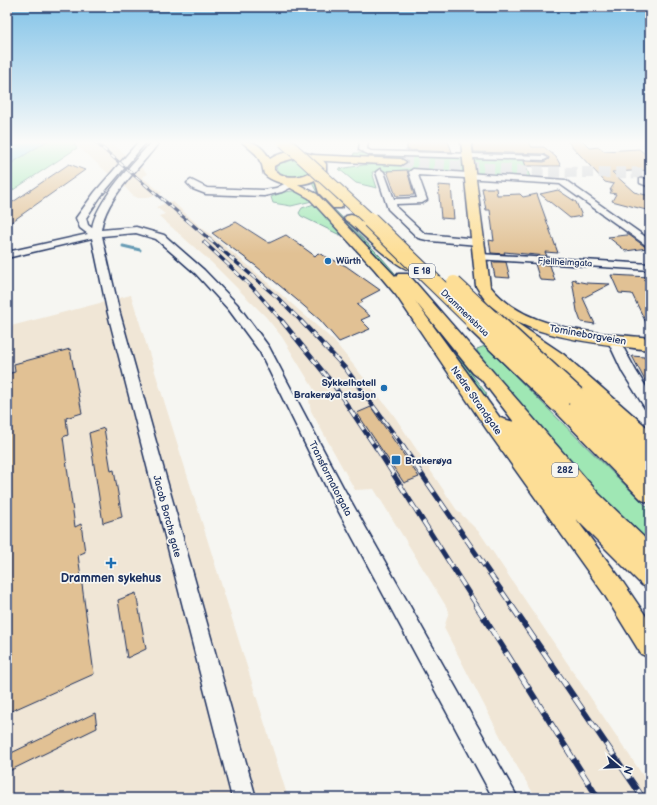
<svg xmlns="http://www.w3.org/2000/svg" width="657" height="805" font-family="'Balsamiq Sans',sans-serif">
<rect width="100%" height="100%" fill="#f6f6f2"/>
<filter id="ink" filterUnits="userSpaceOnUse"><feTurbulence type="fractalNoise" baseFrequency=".025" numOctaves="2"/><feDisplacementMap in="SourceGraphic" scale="8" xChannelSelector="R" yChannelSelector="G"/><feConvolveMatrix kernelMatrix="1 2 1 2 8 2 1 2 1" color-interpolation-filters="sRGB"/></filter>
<g filter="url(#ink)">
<path fill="#f0e6d6" d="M79 141H110L126 155 109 174 75 144Z
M140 166 148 174 142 177 162 193 146 198H138L132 195 124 186Z
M172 201 196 223 243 261 334 341 393 414 456 509 480 533 650 786V798H536L509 753 444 628 449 611 374 489 355 490 311 411 309 400 318 396 282 337 266 317 211 262 159 216 165 214 156 207Z
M131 295 288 798H7V327Z"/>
<path fill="#9fe7b4" stroke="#5d8b89" d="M47 141H78L74 144 77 148 7 194V166Z
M354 153 523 158 530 177 407 170 372 172 377 188 356 183 339 169 364 165 394 164 353 158Z
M297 159 310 172C300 177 285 178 277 170L276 167 281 163Z
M312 181H314L319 192 327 202 381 257 437 322 448 343 486 393 488 403 412 297 383 262 319 196 313 185Z
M293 191 303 195 312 201 291 206 273 203 271 197 284 192Z
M314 204 343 234 340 235 301 216 299 213 302 208Z
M485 346 650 510V547L544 434 477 351V349Z"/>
<path fill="#89d9e7" stroke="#5d95b0" d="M7 141H47L7 166Z"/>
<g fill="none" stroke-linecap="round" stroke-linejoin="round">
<path stroke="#5d95b0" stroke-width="3" d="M123 246 140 250"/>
</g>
<path fill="#e1c194" stroke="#1b2f5e" d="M407 141H448L452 152 407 150Z
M472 141H528L532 147H544L556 157 561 166H526L524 161 544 162 549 159 544 154 474 152Z
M567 141H583L590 148 599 147 604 151 639 149 645 154H650V170L612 172 634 192 650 196V211L612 201 616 194 610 193 612 190H610L614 184 605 182Z
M69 164 85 170 7 225V206Z
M407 170 414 195 396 196 387 171Z
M438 185 451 186 454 219 441 218Z
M482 188H496L497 195 520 194 523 197 537 194 558 253 545 252 547 256 504 252 505 254 491 253 489 240 494 241 490 210H486Z
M558 190 576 202 582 216 570 218 540 194Z
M236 222 269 243 286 235 315 256 318 253 346 266 380 290 361 300 363 302 357 305 370 316 361 320 370 329 339 342 320 320 297 300 256 266 212 233Z
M627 235H629L647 248 626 251 608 237Z
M492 262H506L510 278 495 277Z
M535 264 550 265 555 281 540 280Z
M611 275 650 277V331L632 294 619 293Z
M575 279 576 281 586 283 610 284 583 298 595 324 581 322 577 311 572 280Z
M70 349 82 413 66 418 68 435 63 437 75 527 81 524 85 552 78 555 94 674 7 713V374L15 372 14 364Z
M632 356 644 357 646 360H650V390Z
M371 407 419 477 404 483 357 413Z
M104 428 111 471 114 470 122 517 103 523 89 433Z
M136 593 146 649 127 658 118 600Z
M95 713 97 728 7 772V755Z"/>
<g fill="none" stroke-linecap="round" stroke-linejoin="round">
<path stroke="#caced4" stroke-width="11" stroke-dasharray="11 5.5" stroke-linecap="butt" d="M401 162 541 172 650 173"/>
<g stroke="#1b2f5e" stroke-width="3">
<path id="minor" d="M139 141H147L101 196 86 218 88 225 92 228C96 201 134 162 152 141H160C141 168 106 196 101 230L136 227 164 235 204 270 237 304 269 347 344 489 518 798H493L332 499 260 352 229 310 196 274 156 239 136 233 102 236 119 310 256 798H232L107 310 92 238 7 258V252L88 234 80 228 76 218 95 192Z
M360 141H368L367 149 371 151 544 156 548 158 544 160 370 155 359 150Z
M380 169 384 172 394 199 417 198 409 172 413 169 565 180 650 240V248L560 184 418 175 427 200 422 203 396 204 397 208 425 234 478 239 483 242 478 245 431 241 418 238 388 209 376 172Z
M301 176 304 177V181L282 192 264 196 206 194 193 189 187 183 191 180 207 188 264 190 276 188Z
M643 178 650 181V187L640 183V179Z
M480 254 650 264V270L476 259 475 257 476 255Z
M613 335 617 336 636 371 650 393V409L645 408 623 373 607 339 609 336Z"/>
</g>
<g stroke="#1b2f5e" stroke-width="3">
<path id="major" d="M461 141H471L490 286C526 332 597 332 650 338V350C600 343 530 339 490 305 485 301 480 292 476 286Z
M312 155 401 159 406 162 401 165 308 160 307 158Z
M318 170 323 173 330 192 343 205 341 208H333L319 193 313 173Z
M280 175 317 194 396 277 398 274H408L599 494 650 543V589L642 585 576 519 620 578 650 622V658L641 654 604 594 487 430 396 295 375 270 309 198 276 180 275 178 276 176ZM415 301 473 373 481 379 514 422 500 418Z"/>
</g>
<g stroke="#1b2f5e" stroke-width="3">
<path id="highway" d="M241 141C255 141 262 146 270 159 284 149 315 149 326 164V171C313 189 278 188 264 174L262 165 256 154ZM295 158 308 161 314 165V170C303 178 285 180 274 170V166L281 162Z
M351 215 361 218 395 249 423 266 426 269 423 272C403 277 366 237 351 224L344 219 346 216Z
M496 311 502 313 563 354 650 430V475L646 474 650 478V503L642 500 552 408 549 403 552 398 559 395 567 398 569 392 578 390 549 364 490 321 487 317 490 313Z"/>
</g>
<use href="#minor" fill="#f6f6f2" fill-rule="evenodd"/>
<use href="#major" fill="#fdde96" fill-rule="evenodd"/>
<use href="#highway" fill="#fdde96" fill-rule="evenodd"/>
<g stroke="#1b2f5e" stroke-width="3">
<path id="rail-far4" d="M94 141 188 221"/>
</g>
<g stroke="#1b2f5e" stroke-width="3.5">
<path id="rail-far3" d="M187 220 278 298 302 322
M204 242 252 287 283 322"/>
</g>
<g stroke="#1b2f5e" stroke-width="4.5">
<path id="rail-far2" d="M282 321 333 384 376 448
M301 321 346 369 404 448"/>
</g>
<g stroke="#1b2f5e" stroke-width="5">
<path id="rail-far1" d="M376 447 477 606
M403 447 512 606"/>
</g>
<g stroke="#1b2f5e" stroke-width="6">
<path id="rail" d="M476 605 598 798
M511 605 643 798"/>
</g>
<use href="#rail-far4" stroke="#f6f6f2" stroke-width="2" stroke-dasharray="5.5" stroke-linecap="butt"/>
<use href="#rail-far3" stroke="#f6f6f2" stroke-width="2.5" stroke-dasharray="7" stroke-linecap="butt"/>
<use href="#rail-far2" stroke="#f6f6f2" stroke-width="3" stroke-dasharray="8" stroke-linecap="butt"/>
<use href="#rail-far1" stroke="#f6f6f2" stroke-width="3.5" stroke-dasharray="11" stroke-linecap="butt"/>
<use href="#rail" stroke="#f6f6f2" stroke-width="4.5" stroke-dasharray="14" stroke-linecap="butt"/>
<g stroke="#1b2f5e" stroke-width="14" stroke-linecap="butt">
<path id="highway-bridge-far2" d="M284 141 371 221"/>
</g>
<g stroke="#1b2f5e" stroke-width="18" stroke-linecap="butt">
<path id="highway-bridge-far1" d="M370 220 475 322
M454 284 495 322"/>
</g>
<g stroke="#1b2f5e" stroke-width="22" stroke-linecap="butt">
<path id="highway-bridge" d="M474 321 559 403
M493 321 576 397"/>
</g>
<use href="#highway-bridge-far2" stroke="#fdde96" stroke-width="12"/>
<use href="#highway-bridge-far1" stroke="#fdde96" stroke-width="16"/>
<use href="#highway-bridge" stroke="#fdde96" stroke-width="19"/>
</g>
</g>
<linearGradient id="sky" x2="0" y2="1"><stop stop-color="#82c3e8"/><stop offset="0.56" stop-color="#fbfbf9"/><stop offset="1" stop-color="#fbfbf9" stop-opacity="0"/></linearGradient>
<rect width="657" height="254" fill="url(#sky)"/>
<g fill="#1f6fb2" stroke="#f6f6f2" stroke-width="1.5">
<circle cx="328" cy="261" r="4"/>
<circle cx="384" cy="388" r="4"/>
<rect x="391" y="455" width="10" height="10" rx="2"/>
<path d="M109 557h4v4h4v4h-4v4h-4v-4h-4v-4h4z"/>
</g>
<g text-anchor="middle" stroke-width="3.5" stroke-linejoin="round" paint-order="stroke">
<g font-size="9" font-weight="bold" fill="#1b2f5e" stroke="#f6f6f2" text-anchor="start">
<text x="336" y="264">Würth</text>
</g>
<g font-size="9" fill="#1b2f5e" stroke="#f6f6f2">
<text transform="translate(565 262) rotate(3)" y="3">Fjellheimgata</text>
<text transform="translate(465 313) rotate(44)" y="3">Drammensbrua</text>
</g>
<g fill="#f6f6f2" stroke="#5d6b8a" stroke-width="1">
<rect x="409" y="264" width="26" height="14" rx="3"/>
<rect x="552" y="463" width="26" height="14" rx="3"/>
</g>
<g font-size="9" font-weight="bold" fill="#1b2f5e">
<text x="422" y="274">E 18</text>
<text x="565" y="473">282</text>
</g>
<g font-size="10" fill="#1b2f5e" stroke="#f6f6f2">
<text transform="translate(588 334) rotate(10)" y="4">Tomineborgveien</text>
<text transform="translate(477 400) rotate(55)" y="4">Nedre Strandgate</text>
<text transform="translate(331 478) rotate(63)" y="4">Transformatorgata</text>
<text transform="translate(168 516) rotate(75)" y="4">Jacob Borchs gate</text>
</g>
<g font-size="10" font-weight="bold" fill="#1b2f5e" stroke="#f6f6f2" text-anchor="end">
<text x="376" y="386">Sykkelhotell<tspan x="376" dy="12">Brakerøya stasjon</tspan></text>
<text x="405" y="464" text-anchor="start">Brakerøya</text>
</g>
<g font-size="12" font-weight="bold" fill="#1b2f5e" stroke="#f6f6f2">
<text x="111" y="582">Drammen sykehus</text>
</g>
</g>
<rect width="657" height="805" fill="none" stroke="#f6f6f2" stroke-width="24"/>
<rect x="12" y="12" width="633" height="781" fill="none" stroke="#1b2f5e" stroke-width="1.5" filter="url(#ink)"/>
<g transform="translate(619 767) rotate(109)" stroke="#f6f6f2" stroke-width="3" paint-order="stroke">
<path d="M0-3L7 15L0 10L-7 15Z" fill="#1b2f5e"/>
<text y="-6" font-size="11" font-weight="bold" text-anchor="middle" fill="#1b2f5e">N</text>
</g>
</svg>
